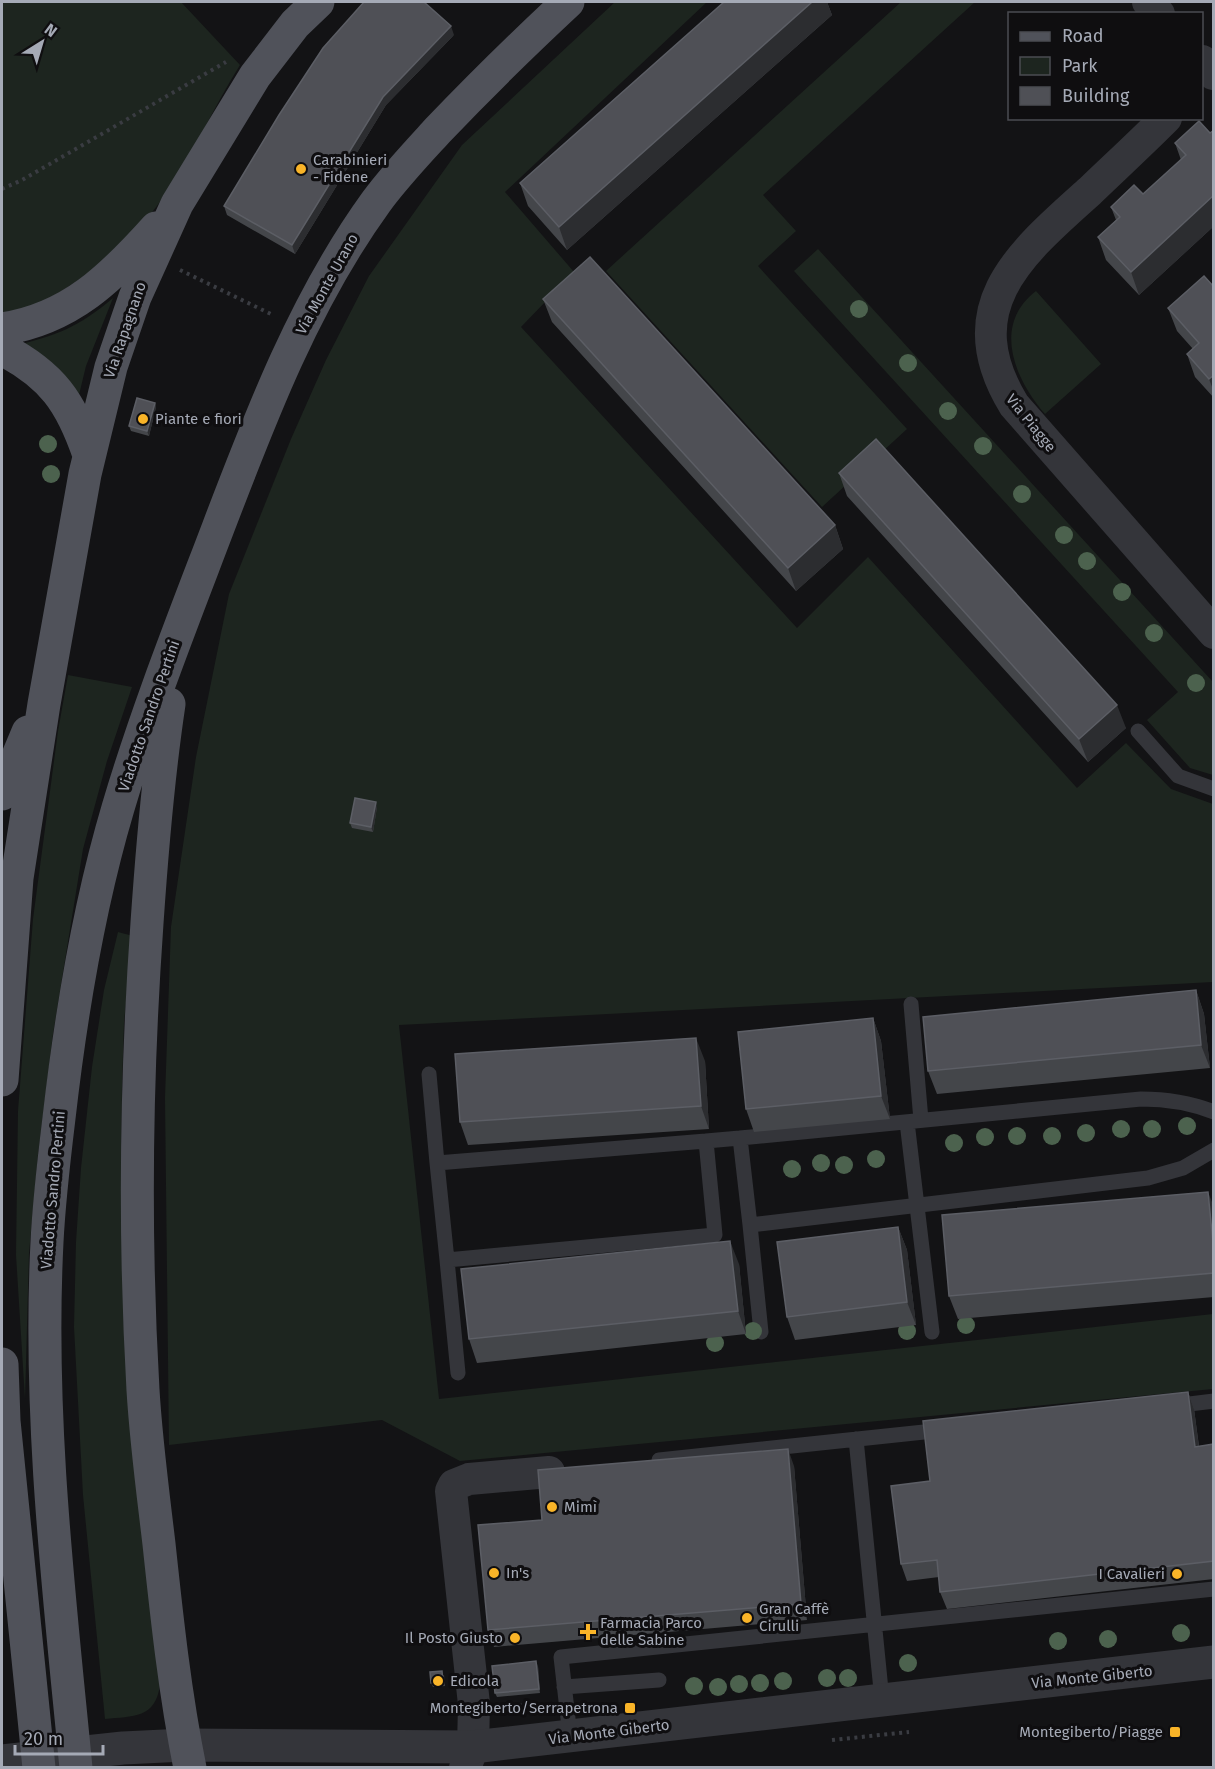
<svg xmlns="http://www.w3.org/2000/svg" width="1215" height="1769" font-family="'Fira Sans',sans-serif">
<rect width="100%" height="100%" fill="#131315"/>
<path fill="#1d251f" d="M2 2H181L240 65C213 108 193 155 164 196 136 237 95 272 53 296 46 300 40 305 33 307 23 311 12 313 2 315Z
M615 2H707L505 192 574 272 521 327 797 628 868 557 1077 788 1126 743 1171 789 1213 804V982L399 1025 439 1399 1213 1314V1389L460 1461 382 1420 169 1445 165 1098 171 927 196 757 229 594 291 439 326 360 369 276 462 145Z
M901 2H975L763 195 796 231 758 266 907 429 822 507 606 271Z
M818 249 1213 682V775L1190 768 1147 720 1178 692 794 271Z
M1036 291 1101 364 1045 414C1014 378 992 325 1036 291Z
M113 298 86 366 78 399 13 346C56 336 79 327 113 298Z
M68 675 132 687 107 761 83 849 53 1034 38 1155 29 1253 25 1399 16 1255 18 1111 33 919 58 731Z
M118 932 133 936 124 1022 122 1087 121 1178 124 1332 160 1684C156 1719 133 1716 105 1719L83 1495 74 1327 76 1242 81 1168 92 1067 104 990Z"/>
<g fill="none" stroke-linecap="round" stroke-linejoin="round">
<path stroke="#3a3c42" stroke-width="4" stroke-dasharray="3 4.5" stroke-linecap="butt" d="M2 189 22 180 226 62
M180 270 273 315
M504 1707 539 1704
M832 1740 909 1732"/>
<path stroke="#34353a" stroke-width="15" d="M1138 731 1178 776 1214 789
M911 1004 921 1120
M429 1074 437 1163
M1214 1112C1191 1103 1165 1099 1141 1099L740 1138 750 1225 1148 1178 1183 1168 1214 1150
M907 1122 932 1332
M706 1141 715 1235 447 1260 437 1163 706 1141 740 1138
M750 1225 761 1332
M447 1260 458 1373
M1173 1406 1214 1401
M856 1439 882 1700
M659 1460 943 1430
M564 1687 659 1680
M570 1736 561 1657 1214 1589"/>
<path stroke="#34353a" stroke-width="32" d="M1148 2 1159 14
M1202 61 1213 74
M1166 118C1141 143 1115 167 1090 191 1021 253 954 307 1014 405L1214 633
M465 1768 473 1747 474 1704 451 1491 454 1485 469 1479 549 1472"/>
<path stroke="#34353a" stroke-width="33" d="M2 1761 123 1748 185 1745 473 1747 1214 1662"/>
<path stroke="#50525a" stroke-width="33" d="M2 329C70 319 112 277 156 228
M2 349C52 375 71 402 89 455
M169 704C158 777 152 850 147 923 136 1078 134 1234 143 1390 146 1441 153 1493 159 1544 167 1619 175 1694 190 1768
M2 794 28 732
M2 1080 17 878 44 704 85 474 111 367 135 297 177 204 255 76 295 24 318 2
M2 1364 4 1421 39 1768
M76 1768C59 1593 38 1418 47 1242 49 1201 54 1159 59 1118 71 1013 88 909 118 808 146 713 183 620 218 528 261 415 305 300 376 202 395 176 417 153 439 129 481 85 524 43 568 2"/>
</g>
<g fill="#4c624e">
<circle cx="859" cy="309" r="9"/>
<circle cx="908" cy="363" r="9"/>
<circle cx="948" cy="411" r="9"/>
<circle cx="48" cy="444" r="9"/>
<circle cx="983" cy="446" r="9"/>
<circle cx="51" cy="474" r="9"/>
<circle cx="1022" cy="494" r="9"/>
<circle cx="1064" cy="535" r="9"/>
<circle cx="1087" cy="561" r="9"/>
<circle cx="1122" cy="592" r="9"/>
<circle cx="1154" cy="633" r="9"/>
<circle cx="1196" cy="683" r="9"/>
<circle cx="1187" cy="1126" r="9"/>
<circle cx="1121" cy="1129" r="9"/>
<circle cx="1152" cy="1129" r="9"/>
<circle cx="1086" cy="1133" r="9"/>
<circle cx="1017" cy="1136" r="9"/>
<circle cx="1052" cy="1136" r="9"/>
<circle cx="985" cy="1137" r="9"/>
<circle cx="954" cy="1143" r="9"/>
<circle cx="876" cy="1159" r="9"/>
<circle cx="821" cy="1163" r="9"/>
<circle cx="844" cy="1165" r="9"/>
<circle cx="792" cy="1169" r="9"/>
<circle cx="966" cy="1325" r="9"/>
<circle cx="753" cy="1331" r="9"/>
<circle cx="907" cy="1331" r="9"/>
<circle cx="715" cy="1343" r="9"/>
<circle cx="1181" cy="1633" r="9"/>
<circle cx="1108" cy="1639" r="9"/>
<circle cx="1058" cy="1641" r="9"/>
<circle cx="908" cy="1663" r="9"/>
<circle cx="827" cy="1678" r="9"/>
<circle cx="848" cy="1678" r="9"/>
<circle cx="783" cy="1681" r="9"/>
<circle cx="760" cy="1683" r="9"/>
<circle cx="739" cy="1684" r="9"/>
<circle cx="694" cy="1686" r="9"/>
<circle cx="718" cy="1687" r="9"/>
</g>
<path fill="#44464a" d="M724 2H827L832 15 567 250 528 206 520 183Z
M454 35 386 105 295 254 227 215 224 206Z
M1214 130V226L1139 295 1106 260 1098 237 1116 220 1111 207 1143 194 1181 160 1175 143 1210 133Z
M1214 287V398L1195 377 1187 354 1193 349 1177 331 1168 308Z
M543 299 835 525 843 549 796 591 552 322Z
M155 403 156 407 149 436 131 431 129 426Z
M839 473 1126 728 1088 762 847 496Z
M377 807 373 832 352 828 350 823Z
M1196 990 1204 1014 1210 1068 937 1094 928 1071Z
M873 1018 881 1041 890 1119 754 1132 746 1109Z
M705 1061 709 1129 468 1145 460 1122Z
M1214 1207V1297L958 1319 949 1296Z
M898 1227 907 1250 916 1325 795 1340 787 1317Z
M739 1264 746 1334 477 1363 469 1339Z
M1188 1392 1194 1409 1199 1446 1214 1444V1579L947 1609 940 1592 939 1577 907 1581 901 1564 930 1481Z
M794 1466 807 1620 494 1647 488 1630 542 1520Z
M538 1666 540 1693 497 1697 495 1693Z
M444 1675 445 1686 433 1687 431 1683Z"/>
<path fill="#2c2d30" d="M812 2H827L832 15 567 250 559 227Z
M451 26 454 35 386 105 295 254 292 245 383 97Z
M1214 195V226L1139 295 1131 272Z
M1214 375V392L1209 379Z
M155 403 156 407 149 436 147 431Z
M835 525 843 549 796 591 788 568Z
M1117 705 1126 728 1088 762 1079 739Z
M376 802 377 807 373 832 371 827Z
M1196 990 1204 1014 1210 1068 1201 1045Z
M873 1018 881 1041 890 1119 881 1096Z
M696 1038 705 1061 709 1129 701 1106Z
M1208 1192 1214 1207V1253Z
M898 1227 907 1250 916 1325 907 1302Z
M730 1241 739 1264 746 1334 738 1311Z
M1188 1392 1194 1409 1201 1463 1195 1447Z
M788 1449 794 1466 807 1620 801 1604Z
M536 1661 538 1666 540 1693 539 1689Z"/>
<path fill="#4f5056" stroke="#5c5e65" stroke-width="1.5" d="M364 2H424L451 26 383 97 292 245 224 206 279 115 323 48Z
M724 2H812L559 227 520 183Z
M1199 121 1210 133 1214 130V195L1131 272 1098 237 1120 217 1111 207 1134 185 1143 194 1186 155 1175 143Z
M590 257 835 525 788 568 543 299Z
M1204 276 1214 287V375L1209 379 1187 354 1199 343 1168 308Z
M137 398 155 403 147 431 129 426Z
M876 439 1117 705 1079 739 839 473Z
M355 798 376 802 371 827 350 823Z
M1196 990 1201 1045 928 1071 923 1017Z
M873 1018 881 1096 746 1109 738 1032Z
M696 1038 701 1106 460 1122 455 1054Z
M1208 1192 1214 1253V1273L949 1296 942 1215Z
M898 1227 907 1302 787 1317 777 1242Z
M730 1241 738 1311 469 1339 461 1269Z
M1188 1392 1195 1447 1214 1444V1561L940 1592 937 1560 901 1564 891 1486 930 1481 923 1421Z
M788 1449 801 1604 488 1630 478 1525 542 1520 538 1470Z
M536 1661 539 1689 495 1693 492 1666Z
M442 1671 443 1682 431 1683 430 1672Z"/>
<g fill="#f9b428" stroke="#0f0e10" stroke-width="2">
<circle cx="301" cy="169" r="6"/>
<circle cx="143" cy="419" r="6"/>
<circle cx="552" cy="1507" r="6"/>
<circle cx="494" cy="1573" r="6"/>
<circle cx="1177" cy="1574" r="6"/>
<circle cx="747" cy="1618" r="6"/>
<path d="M585 1623h6v6h6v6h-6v6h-6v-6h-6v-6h6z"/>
<circle cx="515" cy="1638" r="6"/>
<circle cx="438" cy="1681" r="6"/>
<rect x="624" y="1702" width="12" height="12" rx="3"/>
<rect x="1169" y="1726" width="12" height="12" rx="3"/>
</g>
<g text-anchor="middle" stroke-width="6" stroke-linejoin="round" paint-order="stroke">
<g font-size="15" fill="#a5aab6" stroke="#0f0e10" text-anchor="start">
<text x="313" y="165">Carabinieri<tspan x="313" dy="17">- Fidene</tspan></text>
<text x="155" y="424">Piante e fiori</text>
<text x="564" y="1512">Mimì</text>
<text x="506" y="1578">In's</text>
<text x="1165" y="1579" text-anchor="end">I Cavalieri</text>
<text x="759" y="1614">Gran Caffè<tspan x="759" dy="17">Cirulli</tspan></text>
<text x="600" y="1628">Farmacia Parco<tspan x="600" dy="17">delle Sabine</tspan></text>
<text x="503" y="1643" text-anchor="end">Il Posto Giusto</text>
<text x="450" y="1686">Edicola</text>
<text x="618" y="1713" text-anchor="end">Montegiberto/Serrapetrona</text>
<text x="1163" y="1737" text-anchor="end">Montegiberto/Piagge</text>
</g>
<g font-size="15" fill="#a5aab6" stroke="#0f0e10">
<text transform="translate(327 284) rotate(-61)" y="5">Via Monte Urano</text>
<text transform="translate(125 330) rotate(-71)" y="5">Via Rapagnano</text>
<text transform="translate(1031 423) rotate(51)" y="5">Via Piagge</text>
<text transform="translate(149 716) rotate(-71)" y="5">Viadotto Sandro Pertini</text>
<text transform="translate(53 1190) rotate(-85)" y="5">Viadotto Sandro Pertini</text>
<text transform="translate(1092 1677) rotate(-6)" y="5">Via Monte Giberto</text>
<text transform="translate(609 1732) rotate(-7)" y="5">Via Monte Giberto</text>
</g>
</g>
<rect width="1215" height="1769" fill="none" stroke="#a5aab6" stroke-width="6"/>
<rect x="1008" y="12" width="195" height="108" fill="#0f0e10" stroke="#4b4c52" stroke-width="1.5"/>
<rect x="1020" y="32" width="30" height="9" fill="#50525a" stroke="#4b4c52" stroke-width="1.5"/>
<text x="1062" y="42" font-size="18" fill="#a5aab6">Road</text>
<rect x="1020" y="57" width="30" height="18" fill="#1d251f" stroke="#4b4c52" stroke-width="1.5"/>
<text x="1062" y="72" font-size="18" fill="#a5aab6">Park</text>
<rect x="1020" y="87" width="30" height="18" fill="#4f5056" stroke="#4b4c52" stroke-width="1.5"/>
<text x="1062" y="102" font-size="18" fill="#a5aab6">Building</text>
<g transform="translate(42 42) rotate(37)" stroke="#0f0e10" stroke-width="4.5" paint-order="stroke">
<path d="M0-4.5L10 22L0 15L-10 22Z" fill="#a5aab6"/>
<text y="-9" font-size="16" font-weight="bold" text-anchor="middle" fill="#a5aab6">N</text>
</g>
<path d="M15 1745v9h88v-9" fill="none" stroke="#a5aab6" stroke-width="3"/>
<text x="24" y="1745" font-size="18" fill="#a5aab6" stroke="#0f0e10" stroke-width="4.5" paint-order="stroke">20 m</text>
</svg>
